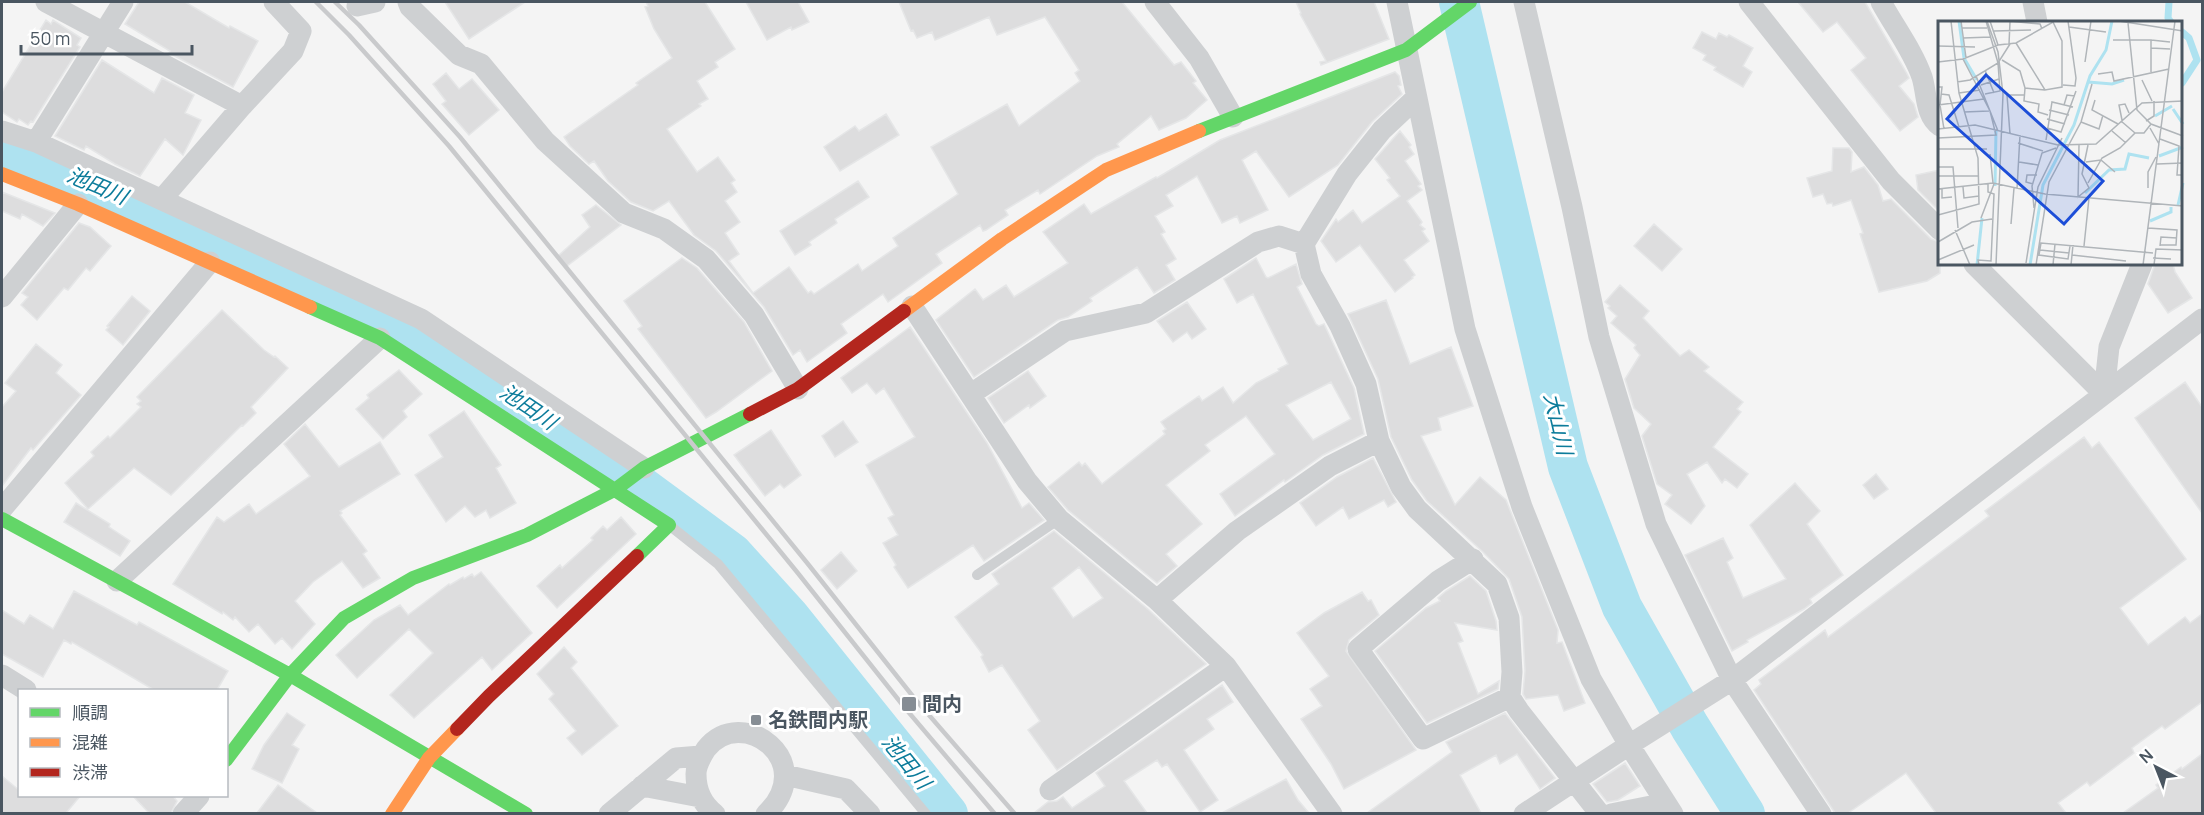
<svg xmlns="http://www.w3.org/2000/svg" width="2204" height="815" font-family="Manrope,'Noto Sans JP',sans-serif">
<rect width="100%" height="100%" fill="#f4f4f4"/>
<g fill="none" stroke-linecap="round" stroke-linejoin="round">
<path stroke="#aee2f0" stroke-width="7" d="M2169 2 2168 18 2171 22
M2182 32 2189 38 2197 60 2182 83"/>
<path stroke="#aee2f0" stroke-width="40" d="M1459 2 1568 467 1622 607 1690 727 1745 814
M2 149 79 176 133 203 414 330 595 452 732 553 790 617 948 814"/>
</g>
<path fill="#ddddde" stroke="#e5e6e7" stroke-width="1.5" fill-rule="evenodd" d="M139 2H185L229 28 230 26 258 41 233 87 169 53 170 51 125 24Z
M445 2H525L469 39Z
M646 2H705L735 49 715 62 718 67 697 81 708 99 699 104 701 106 667 129 697 172 718 157 735 180 731 183 737 192 725 201 740 222 725 233 739 254 729 261 753 293 789 267 808 293 811 291 814 294 858 264 862 271 898 246 893 238 958 194 931 147 1007 104 1019 126 1080 81 1075 73 1079 70 1045 17 997 35 989 17 935 40 932 32 917 38 913 30 911 31 899 2H1122L1174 65 1181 62 1196 81 1193 83 1207 100 1186 118 1159 130 1151 116 1117 144 1119 147 1097 156 1040 194 1038 190 1005 210 1008 215 986 230 983 231 980 225 936 254 942 263 888 302 883 294 841 324 847 333 807 362 800 350 793 355 764 307 716 251 694 235 669 201 653 211 631 202 608 181 594 161 589 164 570 146 564 137 638 85 636 83 672 58 654 29 645 7 648 6Z
M746 2H798L809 22 792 30 791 27 767 40Z
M1296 2H1374L1389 39 1321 65 1320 62 1326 61 1300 14 1301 13Z
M1798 2H1865L1906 72 1909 78 1899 86 1914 104 1918 117 1900 131 1851 70 1866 58 1837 22 1823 32Z
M46 20 51 24 53 20 81 38 77 45 80 47 33 122 31 121 28 125 19 119 17 122 2 112V92Z
M1702 32 1716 39 1719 33 1727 37 1729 35 1753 48 1743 66 1752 72 1743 87 1714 70 1716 67 1703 60 1706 55 1693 48Z
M102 60 154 93 162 78 194 95 185 113 201 120 183 155 165 139 140 176 115 164 86 146 84 150 55 136Z
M1395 72 1399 76 1401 85 1398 86 1402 94 1372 122 1338 165 1289 197 1256 151 1242 160 1268 210 1240 223 1237 216 1222 223 1197 176 1166 195 1173 206 1155 216 1165 232 1161 234 1176 259 1166 265 1175 280 1154 293 1137 267 1090 298 1092 301 1068 317 1058 320 974 377 936 320 975 289 983 300 1006 285 1014 297 1068 263 1043 232 1084 204 1091 214 1156 177 1157 178 1220 140Z
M446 73 459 89 472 79 499 110 469 135 442 104 446 101 433 84Z
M886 114 899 135 840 171 824 147 855 126 859 131Z
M1400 131 1411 145 1409 147 1414 154 1405 161 1421 184 1418 186 1422 190 1407 201 1422 222 1420 225 1425 229 1422 231 1429 241 1404 260 1415 275 1412 277 1413 278 1395 292 1360 245 1336 262 1321 241 1336 219 1338 222 1353 210 1362 223 1400 196 1387 180 1390 178 1375 159Z
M1833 148H1849L1852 152 1851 172 1864 167 1878 185 1883 201 1891 199 1931 239 1940 242V273L1927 281 1879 292 1860 234 1863 233 1851 200 1833 206 1832 203 1827 204 1823 194 1813 197 1807 178 1832 171Z
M1940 170V212L1918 190 1916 175Z
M858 181 869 197 835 219 837 223 809 242 811 245 795 255 780 231Z
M2 192 55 213 43 226 22 214 20 219 2 211Z
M596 205 621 225 567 266 558 256 590 227 582 215Z
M79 223 90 227 111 246 90 271 86 268 68 290 64 288 37 320 21 305 28 297 22 293Z
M1654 224 1682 249 1662 271 1634 246Z
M682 258 697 268 744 322 772 371 716 412 706 418 638 329 642 326 624 301Z
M1256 258 1266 277 1268 278 1296 264 1302 284 1297 287 1316 324 1319 326 1324 324 1354 388 1364 434 1323 455 1285 482 1284 480 1235 516 1220 494 1275 454 1246 416 1205 445 1210 451 1166 485 1202 524 1166 554 1177 566 1157 583 1068 510 1048 487 1079 462 1082 466 1085 463 1102 484 1165 434 1163 431 1166 429 1161 422 1199 396 1202 401 1223 387 1233 403 1256 383 1279 371 1278 369 1288 364 1253 294 1237 303 1224 279ZM1331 382 1351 419 1313 440 1286 405Z
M2155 264H2173L2175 272 2192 298 2168 313 2148 284Z
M1620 285 1649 311 1643 318 1680 356 1689 350 1709 367 1704 371 1743 402 1737 409 1741 412 1713 447 1748 474 1737 488 1725 479 1722 483 1707 462 1687 474 1705 506 1691 524 1665 504 1672 495 1657 484 1642 436 1651 424 1634 408 1625 379 1640 355 1634 348 1636 345 1611 323 1617 316 1608 308 1610 306 1605 302Z
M132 296 150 311 123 345 106 330 109 327 107 326Z
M1386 300 1410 364 1451 347 1473 406 1438 418 1441 430 1421 436 1455 505 1480 477 1506 500 1558 630 1557 643 1562 642 1585 703 1564 711 1558 695 1526 699 1523 694 1525 671 1522 617 1509 579 1483 552 1427 501 1412 480 1391 437 1378 379 1348 314Z
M1187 302 1206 329 1192 339 1187 332 1173 342 1157 321Z
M222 310 264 350 274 357 275 356 288 368 251 407 256 413 243 426 242 425 171 495 134 468 88 509 65 483 94 456 91 452 108 436 110 438 141 407 137 404 141 401 137 397Z
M910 327 987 443 1022 508 1029 503 1044 520 984 561 973 545 908 588 894 567 896 565 883 543 898 535 888 518 894 515 866 465 915 437 884 388 876 394 867 383 852 393 841 378Z
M36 344 62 365 56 373 81 395 33 450 31 448 2 486V407L16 391 5 383Z
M399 370 422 394 403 411 407 417 383 439 356 409 369 398 367 395Z
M1028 371 1046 396 1030 408 1029 405 1004 423 988 398Z
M2185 382 2202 407V513L2135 418Z
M464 411 501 465 496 468 516 503 490 518 486 510 475 517 465 506 446 522 415 475 443 457 429 435Z
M843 421 858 442 835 457 822 436Z
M305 424 339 467 380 442 400 474 340 511 342 513 340 515 367 551 363 554 380 578 363 588 342 561 313 582 295 601 315 624 292 649 282 638 275 644 258 624 249 632 235 617 233 620 223 612 222 614 173 584 217 517 224 522 249 504 256 514 310 476 284 444Z
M771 430 801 475 784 488 780 484 765 496 734 455Z
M2084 437 2092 448 2099 442 2186 559 2120 608 2148 645 2185 617 2190 623 2202 614V702L2165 729 2162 726 2132 748 2134 753 2090 786 2087 782 2058 803 2066 813H1936L1906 773 1848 813H1835L1754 690 1761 684 1759 680 1825 630 1828 637 1921 567 1989 516 1985 511Z
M1373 458 1396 502 1388 507 1384 500 1349 519 1343 507 1316 526 1300 503 1337 477Z
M1876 474 1888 489 1874 499 1863 485Z
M1795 483 1820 511 1807 524 1843 575 1810 599 1812 603 1804 609 1747 640 1748 642 1732 651 1685 555 1723 538 1733 558 1727 562 1743 598 1786 579 1750 525Z
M76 503 110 524 109 527 130 541 120 556 64 522Z
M621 517 636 534 557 608 537 586 560 565 562 568 593 540 591 538 603 526 607 530Z
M1054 531 1149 610 1206 664 1057 770 1028 730 1040 721 1002 665 989 672 981 657 983 655 955 617 999 584 992 574ZM1079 567 1103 598 1073 618 1052 588Z
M841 552 857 571 837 589 821 570Z
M481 572 532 633 492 670 482 657 414 718 390 695 433 653 409 629 357 678 336 655 374 620 400 605 408 615 449 584 450 585 463 577 464 579 472 574 474 577Z
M1470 576 1486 591 1496 621 1497 630 1455 623 1463 641 1458 643 1478 694 1499 681 1498 689 1427 723 1375 651 1426 608 1440 601 1438 598 1446 591Z
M74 591 137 625 139 622 228 671 217 690H154L108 663 72 642 71 644 64 640 43 677 2 654V610L24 624 30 615 53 629Z
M1362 592 1368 601 1371 600 1379 615 1349 640 1346 651 1416 750 1344 789 1331 764 1301 719 1322 706 1310 689 1329 676 1297 633 1324 613Z
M564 647 577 662 571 668 618 726 582 755 567 738 576 731 549 699 554 694 537 674Z
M1222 685 1233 702 1207 719 1214 729 1184 750 1218 800 1200 812 1167 764 1162 767 1157 760 1124 781 1147 813H1034L1048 802 1057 801 1063 797 1072 808 1105 786 1096 773Z
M287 713 305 725 292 745 299 749 282 783 252 769 264 745Z
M1505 713 1555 778 1540 789 1517 754 1500 764 1496 755 1460 775 1481 813H1367L1452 752 1446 742Z
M2202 754V813H2123L2158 788 2156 785 2181 767 2182 769Z
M1625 763 1640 786 1618 800 1607 802 1593 784Z
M2 776 20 791V795H81L66 813H2Z
M1286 779 1298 800 1309 813H1222Z
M278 785 317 813H257Z
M132 795H172L177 801 171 813H149Z"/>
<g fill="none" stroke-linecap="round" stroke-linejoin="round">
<path stroke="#ced0d2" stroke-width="10" d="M669 525 718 564 926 814
M977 575 1059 519"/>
<path stroke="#ced0d2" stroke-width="21" d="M46 2 242 106
M408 2 410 7 459 55 481 64 545 141 624 213 664 229 706 259 754 315 798 389
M1155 2 1199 58 1233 117
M1397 2 1465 329 1522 507 1591 679 1629 745 1673 814
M1524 2 1572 207 1599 337 1656 524 1732 680 1821 814
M1749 2 1891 181 1940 230
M1881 2C1894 26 1913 51 1922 77 1927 93 1925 116 1940 126
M2033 2 2037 22
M357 6 375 2
M1416 98 1382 130 1347 174 1304 244 1311 274 1340 326 1366 384 1379 441 1401 487 1417 509 1497 584 1509 618 1512 672 1510 697 1519 711 1600 814
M2 131 36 142 421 319 644 468
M36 142 123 2
M162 199 242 106 293 51 301 31 274 2
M1974 264 2104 394
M2 297 78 204
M912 306 1027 481 1059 519 1157 600 1226 666 1332 814
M971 394 1065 331 1146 313 1258 242 1279 236 1304 244
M2104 394 2109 347 2142 264
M2 509 210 262
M1473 559 1438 581 1358 649 1423 739 1510 697
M117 581 380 338
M1157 600 1237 531 1330 466 1379 441
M2 675 26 690
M785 775 846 789 870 814
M642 786 700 797
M1050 790 1226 666
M183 814 199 796
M609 814 676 758 701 756
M715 814C702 804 696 791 696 774 696 765 701 757 706 749 742 703 820 762 766 814
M1524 814 1629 745 1732 680 2202 319
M1611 814 1666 803"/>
<path stroke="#63d668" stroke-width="14" d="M1199 131 1406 50 1470 2
M310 307 380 338 669 525 637 556
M2 519 290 675 526 814
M226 760 290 675 344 618 413 578 527 535 616 489 644 468 750 414"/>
<path stroke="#ff974d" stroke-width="14" d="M2 174 78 204 310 307
M904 311 1002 239 1106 170 1199 131
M392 814 429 758 457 729"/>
<path stroke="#b3261e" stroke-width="14" d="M750 414 798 389 904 311
M457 729 489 696 637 556"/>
<path stroke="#c9cacc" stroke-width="4.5" d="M316 2 349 35 449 146 797 572 905 708 995 814
M335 2 359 25 460 137 808 564 915 699 1015 814"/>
</g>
<g fill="#868d94" stroke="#fff" stroke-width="2">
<rect x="901" y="696" width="16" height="16" rx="3"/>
<rect x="750" y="714" width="12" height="12" rx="3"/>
</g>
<g text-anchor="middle" stroke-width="6" stroke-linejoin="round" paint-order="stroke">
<g font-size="20" font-weight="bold" fill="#4a5661" stroke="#fff" text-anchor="start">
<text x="922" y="711">間内</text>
<text x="768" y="727">名鉄間内駅</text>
</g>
<g font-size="21" font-style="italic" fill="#0c7c9b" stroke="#fff">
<text transform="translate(97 186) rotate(23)" y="7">池田川</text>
<text transform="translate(528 407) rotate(34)" y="7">池田川</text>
<text transform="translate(1558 424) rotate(77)" y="7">大山川</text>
<text transform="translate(906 762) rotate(51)" y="7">池田川</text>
</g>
</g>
<g transform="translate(1938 21)">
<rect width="244" height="244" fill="#f4f4f4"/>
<path fill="none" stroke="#aee2f0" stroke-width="3" d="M21 0 26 37 39 59M150 61 174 63 186 59M235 88 245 103M217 95 234 85M221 135 245 126M57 165 58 110M147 172 171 149 187 148 191 133 211 137M240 184 245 162M212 200 233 191V186M39 244 44 197M92 244 105 164 136 104 152 55 168 29 174 0"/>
<path fill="none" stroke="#b0b5b9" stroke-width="1.5" d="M23 0 28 37M49 0 60 31 65 73 58 244M52 0 60 24M70 0 102 3 104 8M181 0 245 10M190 2 199 89 213 103 245 115M131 6 168 11M24 7H49M56 10 93 9M25 17 53 16M175 19H213V51M213 19 232 21M71 23 72 1M0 25 37 26M213 27 232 28M64 39 82 50 87 67 107 69M0 41 25 38 60 24 78 22 115 1 124 20V66L107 69 78 22M147 41 153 0M47 49 56 72M160 53 174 51 176 60 231 48M38 55 60 110M204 59 214 80M19 61 32 59 60 42 72 23M43 64 61 58M125 64 137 65 138 57 130 0M0 66H4L2 84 6 108M87 67 86 80 101 83 100 91 110 94M21 72 42 69M3 73 11 74 21 106M47 73 62 70 60 42 48 0M157 79 154 89 180 103M0 84 46 78M126 84 129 74 137 75M111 89 131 94M26 91 51 90M109 98 127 103M184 99 181 84 187 83 191 92M208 100 216 95V80M143 101 161 108 165 94M109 107 123 111 138 70M212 107 221 123M0 108 37 104 120 124 158 123 204 82 245 80M174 110 188 122M197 112H206L213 103M72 113 69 74H86M0 117 58 114 52 90 25 38M222 118 241 125 239 154H245M108 119 114 81 135 86M80 122 105 130M141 124 140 176 151 167 144 153 150 124M0 128H49M52 133 55 162M81 141 100 144M148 141 163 139 177 151M219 143 245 142M0 146H15L20 207M0 155H41M150 162 164 137 182 127 197 112 183 100M95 163 88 161 89 154H99M25 166 26 177 41 175M210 167V151L218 136M0 168 55 162 107 173 245 185M4 168V177L14 176M79 168 82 114M96 187 94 165 104 132 118 127M0 194 41 183 40 137 21 72 13 0M43 197 56 163M73 203 76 167M210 207 239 209 238 224H222M17 209 32 244M0 221 34 201 54 198M132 225 130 238 101 234 103 222 215 232M146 225 151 177M222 225 223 216 239 217M102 229 131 232M134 234 188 240M215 237 233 238M0 239 36 224M88 242 100 166 124 117M41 244 40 239 53 240 56 173 50 171V163M98 244 111 161 143 101 154 63M115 244 117 223M133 244 135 224M205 244 237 0M216 244 218 228 245 229"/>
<path fill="#1d4ed8" fill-opacity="0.15" stroke="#1d4ed8" stroke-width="3" d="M48 54 165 160 126 203 9 98Z"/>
<rect width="244" height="244" fill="none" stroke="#4a5661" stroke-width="3"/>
</g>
<rect width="2204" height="815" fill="none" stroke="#4a5661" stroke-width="6"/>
<rect x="18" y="689" width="210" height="108" fill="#ffffff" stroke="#b7bbc0" stroke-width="1.5"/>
<rect x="30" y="708" width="30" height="9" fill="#63d668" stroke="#b7bbc0" stroke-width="1.5"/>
<text x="72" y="719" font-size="18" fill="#4a5661">順調</text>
<rect x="30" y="738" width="30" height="9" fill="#ff974d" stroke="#b7bbc0" stroke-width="1.5"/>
<text x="72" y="749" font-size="18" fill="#4a5661">混雑</text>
<rect x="30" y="768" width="30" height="9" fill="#b3261e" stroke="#b7bbc0" stroke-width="1.5"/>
<text x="72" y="779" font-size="18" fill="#4a5661">渋滞</text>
<g transform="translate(2156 767) rotate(318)" stroke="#ffffff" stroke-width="4.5" paint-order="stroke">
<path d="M0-4.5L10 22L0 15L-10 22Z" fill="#4a5661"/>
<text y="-9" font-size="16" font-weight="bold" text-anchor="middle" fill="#4a5661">N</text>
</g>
<path d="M21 45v9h171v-9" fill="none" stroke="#4a5661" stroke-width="3"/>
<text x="30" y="45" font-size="18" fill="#4a5661" stroke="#ffffff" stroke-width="4.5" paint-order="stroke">50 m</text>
</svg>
